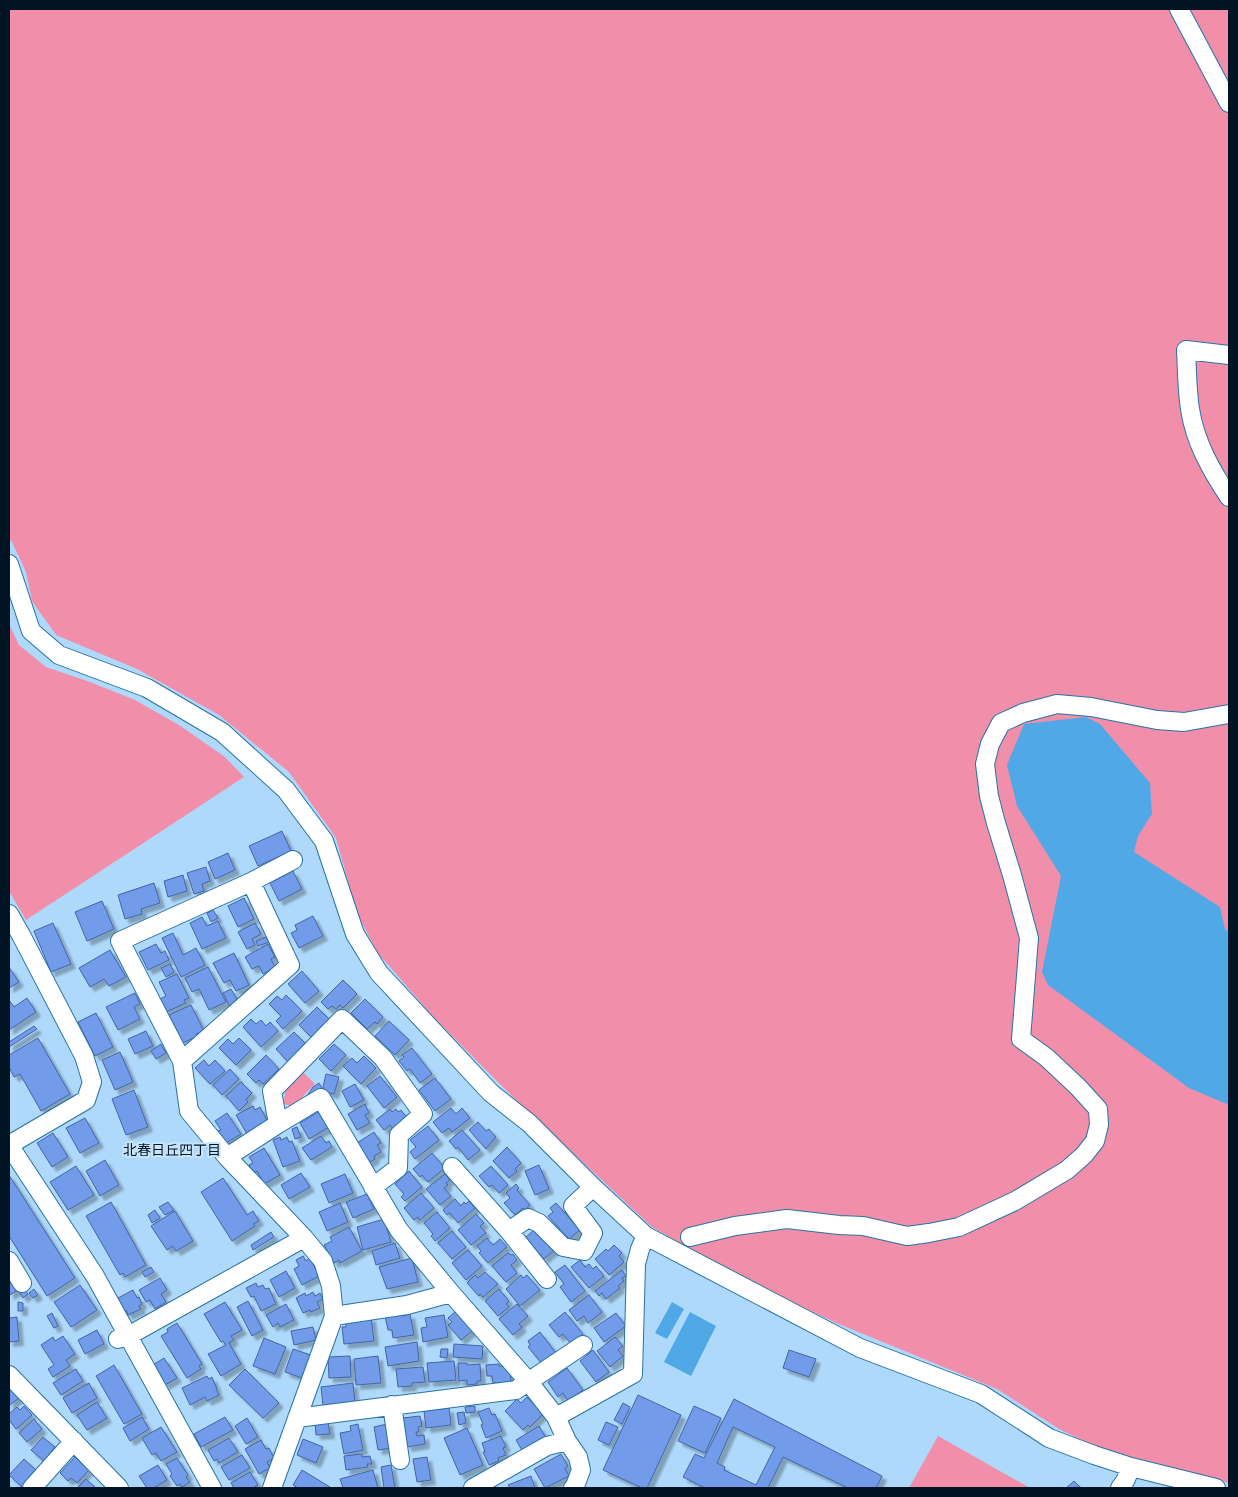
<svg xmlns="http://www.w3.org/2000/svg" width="1238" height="1497" font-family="Poppins,'Noto Sans JP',sans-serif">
<defs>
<filter id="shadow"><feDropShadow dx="4.5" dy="4.5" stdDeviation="1" flood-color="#0004"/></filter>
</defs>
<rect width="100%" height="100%" fill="#afd9fb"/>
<path fill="#f18faa" d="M9 9H1229V1483L1103 1450 1059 1429 997 1389 834 1322 734 1274 652 1227 515 1099 436 1020 377 952 357 913 336 838 289 772 219 715 137 669 56 635 32 601 26 572 12 542 9 539Z
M9 624 19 645 46 667 90 682 135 700 179 725 225 757 244 777 26 920 9 891Z
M302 1071 315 1084 303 1096 302 1101 295 1107 284 1104C284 1087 291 1083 302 1071Z
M938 1436 1030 1488H909Z"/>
<path fill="#51a8e7" d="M1086 717 1100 724 1150 783 1152 814 1138 836 1134 852 1220 907 1225 929 1229 932V1105L1189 1088 1048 985 1042 972 1061 876 1017 806 1007 765 1024 724Z
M672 1302 684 1309 667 1339 655 1333Z
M690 1312 716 1326 691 1376 664 1362Z"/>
<path fill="#729bea" stroke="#4464a4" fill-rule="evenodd" filter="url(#shadow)" d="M282 831 291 851 258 866 249 846Z
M228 853 235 870 215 879 208 862Z
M206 867 210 881 202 884 204 891 194 894 187 873Z
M293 871 302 889 279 901 270 883Z
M183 875 187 891 168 897 164 881Z
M154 883 160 903 141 909 142 914 125 919 118 895Z
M244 898 254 919 238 927 228 906Z
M102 901 114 929 87 941 75 912Z
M213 910 218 918 211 922 207 913Z
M313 916 323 936 299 948 291 933 297 930 295 925Z
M202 917 207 926 218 921 226 938 202 949 190 923Z
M53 923 71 964 51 972 34 931Z
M255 923 261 934 252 939 255 945 247 949 238 932Z
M173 933 183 955 196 948 205 965 181 977 162 938Z
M266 937 269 942 258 946 256 941Z
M156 944 161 953 165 951 169 960 148 970 139 952Z
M268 944 275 957 271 959 275 967 263 974 259 966 252 969 245 957Z
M110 950 126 977 109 986 104 979 90 987 79 968Z
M234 953 249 985 236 991 230 980 224 983 213 963Z
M170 964 174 972 166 977 161 968Z
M9 967 19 982 9 988Z
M208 967 226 1002 209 1010 199 989 192 992 185 978Z
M302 971 319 991 305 1003 288 984Z
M177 974 189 998 184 1000 186 1003 166 1012 160 999 166 996 159 982Z
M343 980 357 994 343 1008 340 1005 336 1009 332 1006 328 1009 321 1002Z
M231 989 239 1003 230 1007 223 993Z
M135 993 140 1004 134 1007 140 1019 118 1030 106 1007Z
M286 995 302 1011 283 1029 276 1021 281 1016 269 1004 277 996 282 1000Z
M27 998 36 1012 9 1030V1000L14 1007Z
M365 999 383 1017 377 1024 375 1022 367 1029 351 1013Z
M191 1005 204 1031 196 1034 197 1036 183 1043 169 1015Z
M317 1007 330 1020 312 1038 299 1025Z
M96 1013 113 1047 95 1056 78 1022Z
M251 1019 256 1024 261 1020 266 1026 270 1022 278 1031 261 1047 243 1027Z
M389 1021 409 1040 395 1055 375 1036Z
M34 1026 37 1029 9 1047V1042Z
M146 1031 153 1046 135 1054 128 1039Z
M294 1032 306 1044 288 1062 276 1049Z
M38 1038 70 1094 41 1111 20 1074 14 1077 9 1067V1055Z
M239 1038 251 1050 236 1065 219 1048 228 1039 233 1044Z
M161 1044 166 1053 156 1059 151 1051Z
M334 1044 346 1055 331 1071 319 1059Z
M412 1048 432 1074 420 1083 410 1069 407 1071 399 1061 404 1057 402 1055Z
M120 1052 133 1082 115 1090 102 1060Z
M266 1055 279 1069 263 1084 259 1080 256 1083 247 1074Z
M364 1056 376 1068 361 1084 343 1066 352 1058 357 1063Z
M204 1060 209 1066 215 1060 225 1071 210 1084 195 1068Z
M230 1069 239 1079 222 1095 213 1085Z
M326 1074 339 1077 334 1094 326 1092 323 1087Z
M380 1076 397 1097 384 1108 367 1086Z
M435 1078 451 1099 435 1111 419 1090Z
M241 1082 252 1093 246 1099 248 1102 239 1111 226 1096Z
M319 1083 324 1091 309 1100 307 1096 313 1087Z
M355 1084 364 1100 350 1107 342 1091Z
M134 1090 148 1127 126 1135 112 1099Z
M365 1104 369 1113 365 1115 370 1123 357 1130 348 1114Z
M253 1106 255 1110 260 1107 268 1122 247 1134 236 1115Z
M451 1108 456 1114 462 1108 470 1118 452 1132 449 1128 442 1133 433 1122Z
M390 1109 392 1112 396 1109 398 1112 401 1110 407 1118 393 1129 390 1125 384 1130 376 1120Z
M320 1111 329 1127 309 1139 300 1123Z
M227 1113 241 1134 226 1143 218 1131 221 1130 215 1121Z
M85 1118 99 1143 80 1153 66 1128Z
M478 1122 486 1131 489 1129 496 1137 486 1149 469 1130Z
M428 1126 439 1140 415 1159 410 1152 416 1147 410 1140Z
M297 1127 301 1137 295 1139 292 1129Z
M462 1130 480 1150 468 1160 458 1147 456 1149 449 1141Z
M374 1132 381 1143 377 1145 381 1152 374 1156 375 1159 368 1163 357 1143Z
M53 1133 68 1157 52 1167 37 1143Z
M321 1136 326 1143 329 1141 332 1147 311 1160 302 1148Z
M280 1137 281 1140 287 1137 289 1142 292 1141 300 1161 283 1167 273 1140Z
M507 1147 521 1163 515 1169 517 1171 509 1178 493 1161Z
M264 1148 280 1175 264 1184 257 1171 254 1173 249 1165 253 1163 249 1157Z
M432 1153 445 1168 428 1182 422 1175 420 1177 413 1169Z
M105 1160 119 1185 100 1196 86 1171Z
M539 1165 549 1189 535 1195 525 1171Z
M76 1166 94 1195 68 1210 50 1182Z
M491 1166 508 1185 499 1193 492 1185 489 1187 479 1176Z
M409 1171 422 1187 405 1201 401 1197 404 1194 395 1184Z
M301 1173 310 1187 289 1199 281 1185Z
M345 1174 353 1193 329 1203 321 1184Z
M445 1174 450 1180 446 1183 448 1185 444 1188 451 1196 440 1205 426 1189Z
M9 1175 75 1278 47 1296 9 1236Z
M223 1178 247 1215 253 1211 259 1221 253 1224 255 1226 232 1241 201 1192Z
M516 1184 519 1188 517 1190 530 1205 524 1210 523 1208 515 1215 504 1203 510 1198 506 1193Z
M421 1193 434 1208 420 1220 418 1217 414 1220 404 1208Z
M367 1194 374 1209 353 1218 346 1202Z
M455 1199 461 1206 464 1202 466 1204 469 1201 475 1208 458 1223 450 1213 447 1215 443 1210Z
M111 1202 146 1265 125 1277 123 1273 120 1275 86 1216Z
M168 1202 174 1210 165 1215 159 1207Z
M340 1203 348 1222 327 1231 319 1212Z
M556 1203 580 1230 569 1239 548 1216 553 1212 550 1208Z
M155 1210 160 1218 152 1223 148 1215Z
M175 1211 193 1241 176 1251 173 1246 167 1250 151 1226Z
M437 1212 450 1228 435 1241 431 1236 433 1234 424 1223Z
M476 1214 484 1223 480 1226 486 1233 471 1245 458 1230Z
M384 1219 391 1242 363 1250 357 1227Z
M349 1227 362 1251 340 1263 339 1260 334 1263 324 1245 332 1241 330 1237Z
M536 1228 555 1249 544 1259 525 1238Z
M452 1231 466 1247 452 1259 438 1243Z
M271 1232 274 1237 253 1250 251 1245Z
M487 1238 493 1245 500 1239 507 1247 488 1263 479 1253 481 1251 477 1246Z
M395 1243 400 1258 376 1265 372 1251Z
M614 1245 622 1253 619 1256 624 1262 609 1275 595 1259 606 1249 608 1251Z
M468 1250 482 1266 466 1280 452 1263Z
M508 1253 511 1255 513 1254 517 1260 511 1265 517 1273 506 1282 492 1266Z
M303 1256 306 1261 310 1258 319 1276 302 1285 294 1269 299 1266 296 1260Z
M412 1258 418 1282 387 1289 379 1267Z
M580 1260 585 1267 589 1264 593 1269 596 1266 604 1276 589 1288 571 1267Z
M565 1265 585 1291 571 1302 560 1287 564 1284 555 1272Z
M151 1267 154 1272 145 1277 142 1272Z
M9 1270 21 1288 10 1295 9 1293Z
M622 1270 626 1276 622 1278 624 1281 618 1286 620 1288 606 1299 602 1293 599 1296 595 1291Z
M286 1271 295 1288 279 1297 270 1280Z
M485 1272 498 1284 483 1297 480 1294 479 1296 467 1283 475 1275 478 1278Z
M521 1275 523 1278 527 1275 540 1290 520 1306 506 1289Z
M160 1278 167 1290 161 1294 166 1302 155 1309 150 1300 146 1302 139 1290Z
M256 1283 258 1287 263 1285 265 1289 269 1288 276 1304 261 1311 254 1296 251 1297 246 1288Z
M80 1285 97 1310 71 1327 54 1302Z
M24 1289 28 1294 23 1298 19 1292Z
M34 1289 38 1295 33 1298 29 1293Z
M499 1289 509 1301 506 1304 509 1307 498 1316 485 1301Z
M133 1290 137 1298 139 1297 142 1304 139 1306 141 1309 128 1315 126 1310 124 1311 118 1298Z
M313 1292 315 1296 320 1293 323 1299 317 1302 320 1308 311 1312 310 1310 303 1313 296 1298 305 1293 306 1296Z
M589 1295 602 1312 588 1323 584 1316 577 1321 569 1310Z
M248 1301 263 1330 252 1336 237 1307Z
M18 1302 23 1303V1311H18Z
M225 1302 242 1330 231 1336 234 1340 229 1343 241 1364 221 1376 208 1354 226 1345 223 1341 221 1342 204 1314Z
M286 1304 294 1320 280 1327 278 1323 273 1327 266 1315Z
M517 1304 528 1316 519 1324 522 1327 513 1335 499 1319Z
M456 1311 473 1330 461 1340 448 1325 452 1322 448 1318Z
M565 1312 583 1334 571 1344 563 1334 559 1337 549 1325Z
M52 1313 58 1326 54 1328 47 1316Z
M402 1313V1316L410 1314 414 1335 393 1338 392 1330H388L385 1316Z
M616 1313 626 1326 604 1342 594 1328Z
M444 1315 448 1337 423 1342 421 1328 427 1327 425 1318Z
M17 1317 19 1341 9 1342V1318Z
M371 1317 374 1341 344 1344 342 1327H346L345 1320Z
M177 1323 202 1364 199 1366 201 1369 187 1378 161 1336 168 1332 167 1329Z
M313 1327 316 1340 294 1345 291 1331Z
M97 1330 104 1344 85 1354 78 1340Z
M540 1332 556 1353 542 1364 528 1347 530 1345 528 1341Z
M63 1336 75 1354 66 1360 70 1366 53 1377 48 1369 54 1365 41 1345 53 1337 55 1341Z
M615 1337 623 1346 618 1350 623 1356 610 1367 597 1351Z
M264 1338 286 1347 275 1374 253 1366Z
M417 1342 419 1361 388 1366 385 1347Z
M454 1344 483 1346 482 1359 453 1357Z
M293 1349 311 1355 305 1379 285 1372Z
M441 1349H448L447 1358 440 1357Z
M593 1350 609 1372 596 1382 580 1361Z
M789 1350 816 1359 809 1377 783 1368Z
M350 1356 351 1377 329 1378 328 1357Z
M378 1356 381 1383 356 1385 354 1359Z
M164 1358 177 1378 165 1385 153 1365Z
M454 1361 456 1380 429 1382 427 1363Z
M458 1363H467V1365L480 1364 481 1381H477V1384L467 1385V1380L459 1381Z
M499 1364V1366H507V1370H510L511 1382 493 1383 492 1376H487L486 1365Z
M114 1365 142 1414 124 1424 96 1376Z
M423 1367 425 1382 412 1383V1386L398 1387 396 1369Z
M567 1368 583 1390 568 1401 563 1393 558 1397 548 1382Z
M76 1369 83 1381 61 1395 53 1383Z
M245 1369 279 1403 263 1418 229 1385Z
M207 1376 209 1379 212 1377 217 1389H216L219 1395 207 1401 205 1397 190 1405 182 1388Z
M89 1383 97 1398 72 1413 63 1398Z
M353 1383 355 1403 323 1406 321 1387Z
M9 1384 20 1397 9 1406Z
M638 1395 681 1415 647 1488H642L603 1470Z
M527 1397 543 1414 530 1427 528 1425 523 1430 505 1411 517 1399 521 1403Z
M734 1399 882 1476 876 1488H848L783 1457 768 1488H705L683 1477 695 1454 704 1458ZM733 1427 775 1447 756 1485 724 1470 725 1467 717 1463Z
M97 1402 107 1418 87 1430 77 1415Z
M623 1403 630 1407 622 1424 614 1420Z
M24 1406 32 1415 16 1429 9 1420V1414L17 1407 20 1410Z
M475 1406V1412L466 1413 465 1407Z
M694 1406 721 1418 705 1453 678 1441Z
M449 1408 451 1425 426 1428 424 1411Z
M489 1408 492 1415 495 1414 502 1431 486 1438 481 1425 483 1424 478 1412Z
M464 1412 466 1423 459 1425 457 1413Z
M420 1416 422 1426 418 1427 419 1432H416L417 1436 424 1435 425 1444 407 1447 403 1418Z
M142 1417 149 1429 130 1441 123 1428Z
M225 1417 233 1430 201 1447 194 1434Z
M247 1418 258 1437 246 1444 235 1426Z
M34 1419 42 1429 27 1442 19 1433Z
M328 1421 330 1434 316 1435 315 1423Z
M606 1422 618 1427 609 1445 598 1440Z
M358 1424 363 1450 344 1454 340 1433 351 1431 350 1426Z
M387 1424 392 1448 378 1450 374 1427Z
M539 1426 546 1438 523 1452 516 1440Z
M161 1427 177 1452 161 1461 156 1453 152 1455 142 1438Z
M467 1428 483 1465 460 1475 444 1438Z
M501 1436 506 1447 503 1448 506 1455 498 1458 499 1461 489 1465 483 1452H485L482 1443Z
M43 1437 55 1447 51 1452 55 1455 47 1464 31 1450Z
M229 1438 238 1452 219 1463 217 1459 214 1461 208 1450Z
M303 1439 323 1447 316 1463 297 1455Z
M261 1440 266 1449 269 1448 274 1458 267 1462 270 1468 259 1474 245 1449Z
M362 1454V1457L370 1456 372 1464H367L368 1467 346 1470 344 1456Z
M561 1454 568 1466 565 1468 569 1476 545 1488 534 1469Z
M242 1455 250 1468 229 1480 221 1467Z
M75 1457 89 1470 77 1483 71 1478 68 1481 60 1473Z
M427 1457 431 1480 417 1482 413 1459Z
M177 1458 188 1475 186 1477 190 1482 182 1487 180 1484 177 1486 170 1476 172 1474 166 1464Z
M24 1459 38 1472 23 1488 9 1475Z
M158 1465 167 1480 154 1488H147L139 1476Z
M391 1465 395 1488H384L381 1467Z
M302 1470 330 1487 329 1488H298L293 1485Z
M373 1470 378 1488H343L340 1479Z
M250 1472 258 1485 253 1488H234L231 1483Z
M531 1476 535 1488H510L508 1485Z
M86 1479 96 1488H77Z
M1074 1481 1080 1487 1066 1488Z"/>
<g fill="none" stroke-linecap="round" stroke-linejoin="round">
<g stroke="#2772a5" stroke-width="20">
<path id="minor" d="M1179 9 1229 103
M1229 355 1186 350C1187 369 1187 390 1190 409 1195 442 1211 470 1229 497
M9 564 31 631 59 655 147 688 222 732 286 790 324 841 355 934 379 973 491 1093 529 1123 593 1187 646 1236 860 1348 981 1394 1049 1438 1094 1455 1131 1467 1216 1488
M251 882 290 965 182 1061 189 1111 227 1157 304 1238 323 1261 331 1286 334 1316 272 1488
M9 914 21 935 84 1056 92 1082 86 1100 9 1145
M182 1061 120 941 251 882 293 860
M278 1124 272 1091 342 1019 383 1058 423 1114 399 1135 398 1168 373 1187
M9 1145 95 1276 212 1488
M227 1157 278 1124 321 1098 399 1230 451 1293 528 1381 556 1417
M452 1167 509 1231 547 1279
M509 1231 528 1218 539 1223 563 1247 584 1251 593 1233 573 1206 593 1187
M690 1237 735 1226 787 1219 839 1225 863 1226 907 1236 929 1233 959 1227 1015 1201 1067 1170 1084 1155 1095 1141 1099 1125 1098 1109 1078 1087 1046 1057 1021 1039 1029 938 1012 875 996 823 989 796 985 764 990 744 1001 723 1023 713 1057 704 1091 707 1157 720 1184 722 1229 714
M9 1261 22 1283
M334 1316 407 1305 451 1293
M118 1339 128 1336 304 1238
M9 1375 119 1488
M392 1405 400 1460
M297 1418 516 1390 583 1345
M32 1488 74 1441
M473 1488 547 1446 567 1441
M573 1488 575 1486 581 1470 578 1457 567 1441 556 1417 633 1374 636 1264 640 1249 646 1236
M1120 1488 1125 1481 1131 1467"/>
</g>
<use href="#minor" stroke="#fff" stroke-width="18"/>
</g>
<g text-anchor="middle" stroke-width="4" stroke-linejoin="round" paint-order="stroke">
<g font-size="14" fill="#001424" stroke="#c8e4fb">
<text x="172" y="1155">北春日丘四丁目</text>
</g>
</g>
<rect width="1238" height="1497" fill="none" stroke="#001424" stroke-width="20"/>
</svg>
